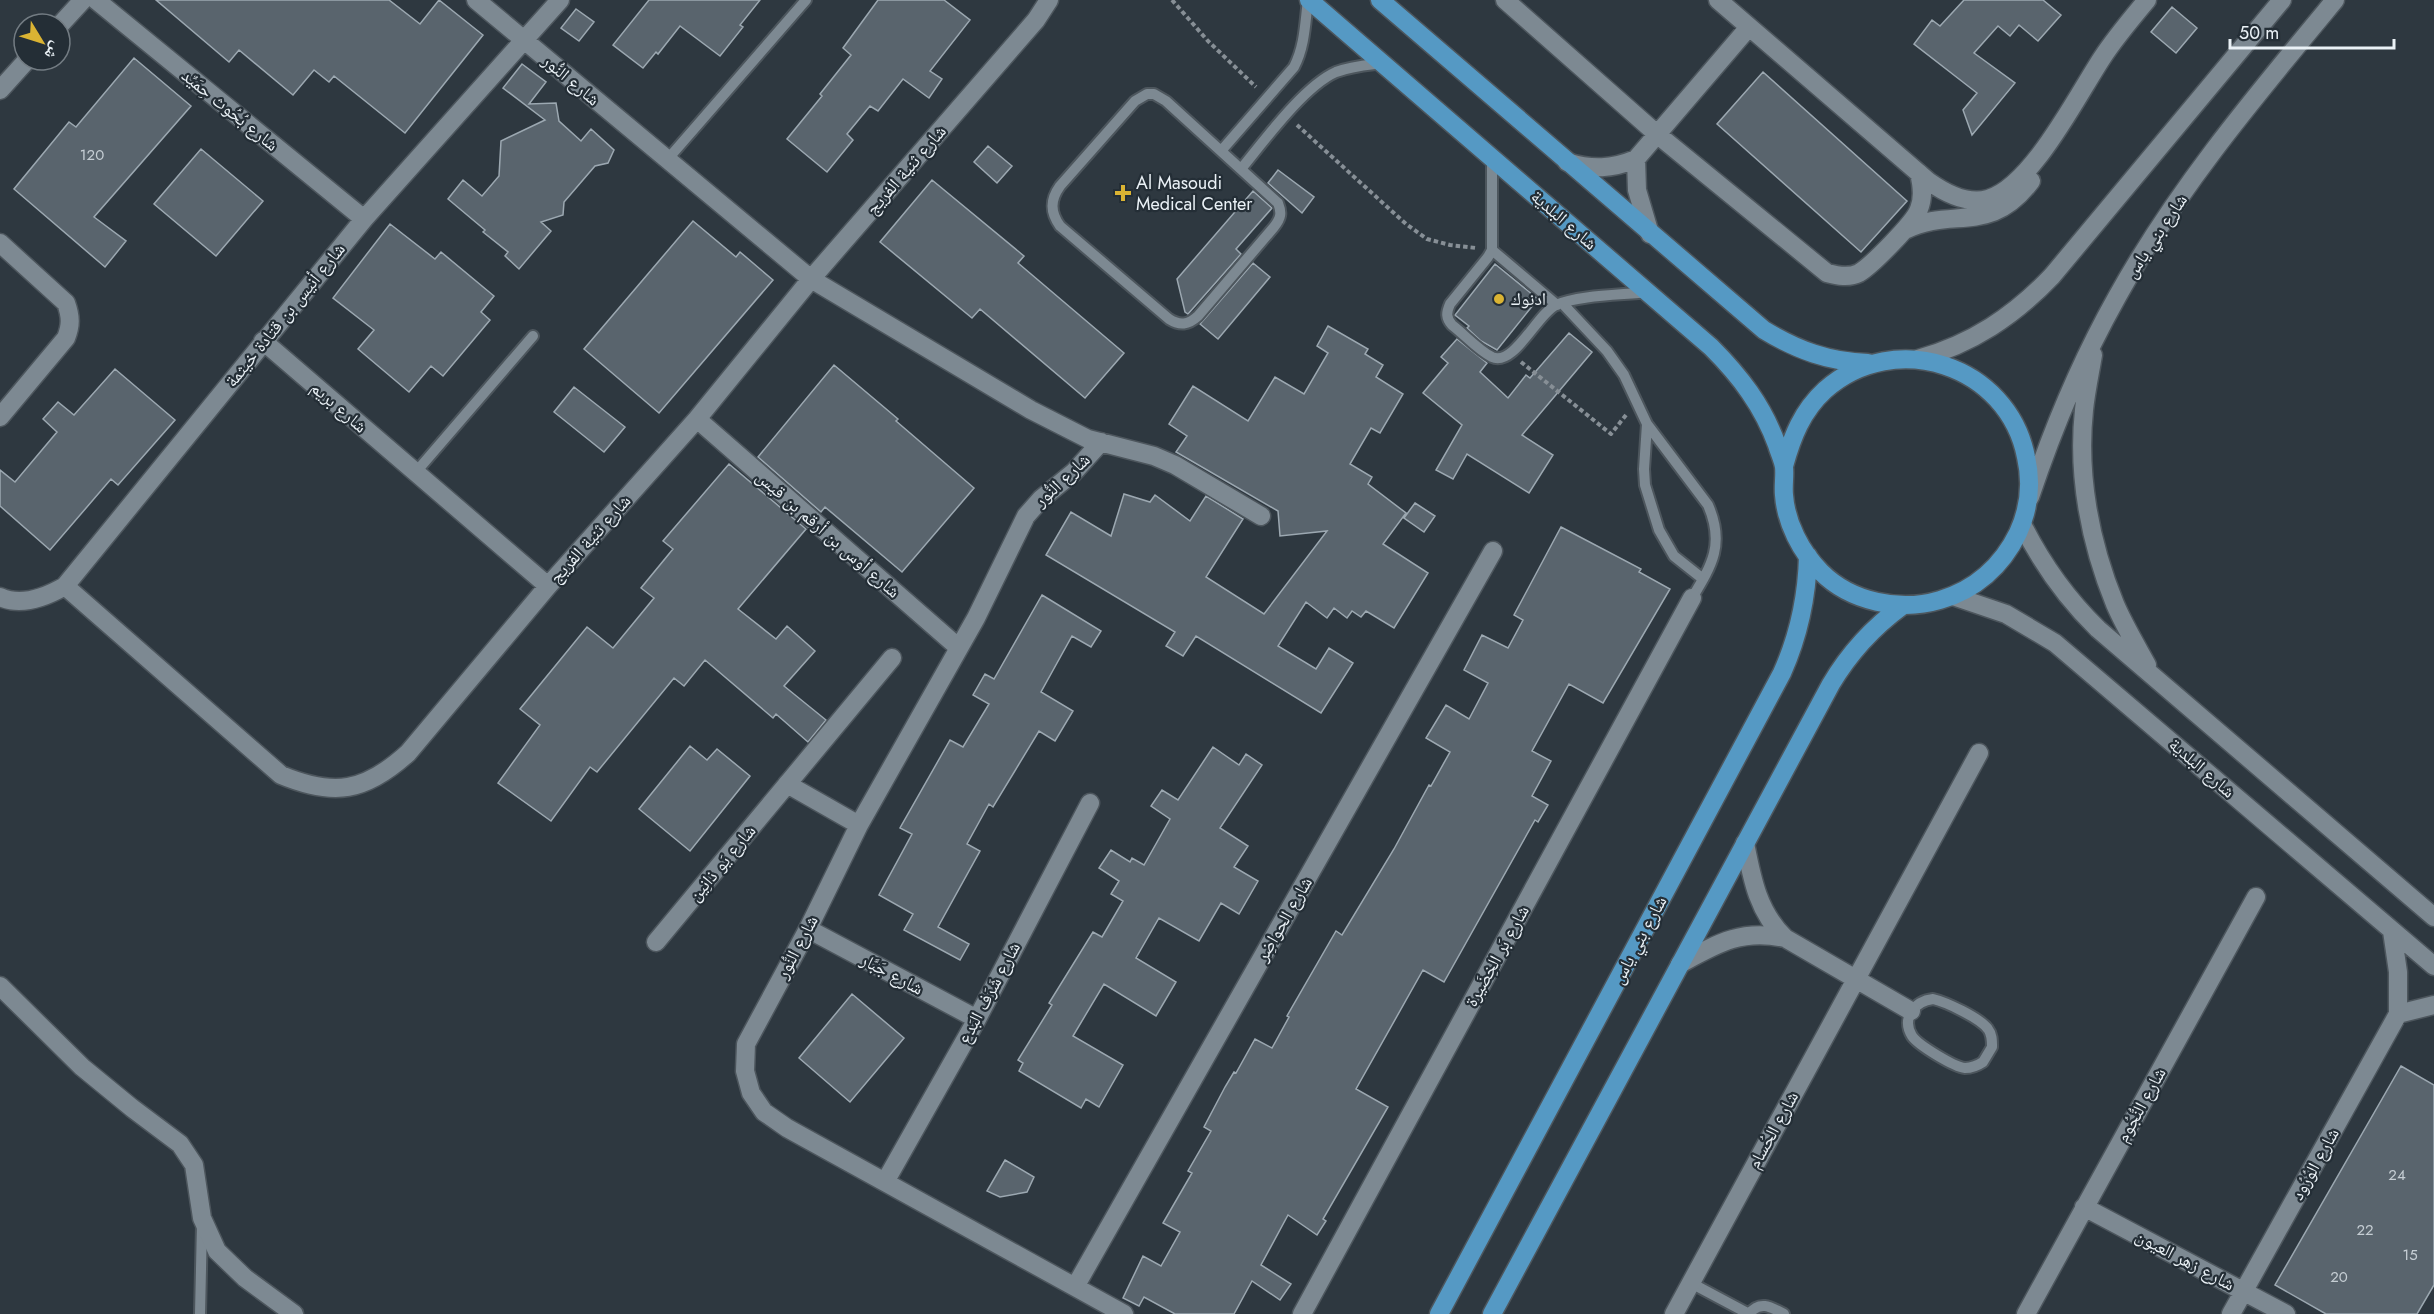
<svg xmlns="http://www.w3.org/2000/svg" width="2434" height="1314" font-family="Jost,'Noto Naskh Arabic',sans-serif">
<rect width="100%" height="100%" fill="#2e3840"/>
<path fill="#59646d" stroke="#9ca8b1" stroke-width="1.5" d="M156 0H389L420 24 439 0 483 35 405 133 334 76 329 82 314 70 293 95 239 50 229 62Z
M649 0H760L740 25 743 27 720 56 680 26 658 54 656 52 643 68 613 45Z
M878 0H944L970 20 930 71 942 79 929 98 903 79 878 111 870 106 847 134 853 140 827 172 787 139 822 96 820 94 851 55 843 48Z
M1964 0H2043L2061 15 2038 41 2019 25 2010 36 1998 26 1974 53 2015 83 1972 135 1963 110 1977 93 1914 44 1932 20 1940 26Z
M2172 7 2197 28 2176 53 2151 32Z
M576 9 594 22 579 41 561 28Z
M134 58 191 106 94 217 126 241 105 267 14 189 69 122 76 127Z
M522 64 546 82 529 104 556 103 559 121 581 141 591 129 614 150 608 163 595 166 564 202 563 215 541 222 551 231 519 269 505 256 508 252 483 232 485 230 448 199 463 180 482 196 499 176 501 141 545 120 503 88Z
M1763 72 1907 201 1861 252 1717 124Z
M988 146 1012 166 997 183 974 162Z
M201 149 263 201 216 256 154 204Z
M1278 170 1314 197 1302 213 1268 183Z
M932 180 1024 256 1018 263 1124 353 1085 398 980 309 972 318 880 242Z
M1253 191 1272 208 1236 249 1241 254 1188 314 1185 312 1177 279Z
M693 221 736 257 740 252 773 280 659 413 584 349Z
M390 224 435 259 441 252 494 296 481 312 490 320 443 376 431 366 409 392 358 349 374 330 333 298Z
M1253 263 1270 277 1218 339 1200 324Z
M1495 264 1538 299 1497 350 1481 341 1467 328 1469 326 1455 315Z
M1328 326 1368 349 1365 354 1383 365 1376 377 1403 394 1380 433 1371 428 1350 464 1372 477 1368 484 1406 513 1383 544 1428 573 1394 628 1366 611 1361 617 1352 611 1347 618 1334 608 1327 618 1306 602 1278 646 1316 669 1329 648 1353 663 1321 713 1196 636 1183 656 1166 646 1175 632 1046 555 1071 512 1111 536 1124 494 1150 502 1155 495 1190 521 1206 496 1243 519 1206 577 1264 614 1327 531 1280 536 1278 511 1176 452 1187 436 1169 424 1193 386 1248 421 1275 377 1304 394 1328 353 1317 346Z
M1569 333 1592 352 1522 435 1553 455 1529 493 1467 454 1453 479 1436 470 1462 425 1423 393 1448 363 1441 357 1457 339 1487 363 1480 372 1508 398 1526 375 1530 378Z
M834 365 898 419 896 421 974 488 902 572 825 507 821 512 758 457Z
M115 369 175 420 118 485 111 479 50 550 0 506V470L15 482 57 432 43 419 58 402 74 415Z
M574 387 625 427 604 452 554 412Z
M729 464 806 529 738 609 776 639 787 626 815 651 784 686 826 720 808 742 776 714 773 718 705 660 684 686 674 678 597 772 590 767 551 821 498 783 540 725 520 709 587 627 613 648 654 598 641 588 673 549 663 541Z
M1415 503 1435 516 1424 532 1404 518Z
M1561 527 1641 569 1639 572 1670 589 1603 703 1569 684 1532 751 1551 761 1532 796 1548 805 1538 822 1535 820 1444 982 1423 970 1356 1089 1388 1107 1323 1219 1326 1221 1317 1235 1288 1215 1261 1265 1291 1284 1280 1300 1252 1281 1234 1314H1175L1144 1297 1139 1306 1123 1298 1143 1256 1161 1266 1180 1232 1163 1223 1192 1173 1188 1171 1211 1131 1204 1127 1225 1087 1234 1072 1236 1073 1255 1039 1272 1048 1289 1017 1287 1016 1336 931 1342 935 1394 849 1429 785 1431 786 1450 752 1426 738 1446 705 1469 719 1488 683 1464 670 1482 635 1508 648 1523 620 1514 615Z
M1042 595 1101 631 1091 647 1072 636 1041 692 1073 711 1055 741 1039 731 993 807 989 804 967 844 980 851 938 927 969 944 960 960 904 930 913 914 879 895 912 834 900 828 950 740 963 747 989 704 973 695 985 674 994 679Z
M690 746 707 760 717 749 750 776 690 851 639 809Z
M1213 747 1239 765 1246 754 1262 765 1220 828 1248 846 1234 867 1258 881 1239 914 1221 903 1199 941 1159 918 1136 958 1176 982 1156 1016 1104 984 1073 1036 1123 1065 1099 1107 1086 1099 1081 1108 1019 1071 1023 1063 1018 1060 1052 1005 1049 1003 1093 932 1102 937 1123 901 1111 894 1119 881 1099 868 1111 850 1130 862 1132 858 1144 865 1170 819 1151 806 1162 790 1178 800Z
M852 994 904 1038 850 1102 799 1058Z
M2401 1066 2434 1085V1285L2417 1314H2326L2275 1285Z
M1005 1160 1034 1177 1027 1192 1000 1197 987 1191Z"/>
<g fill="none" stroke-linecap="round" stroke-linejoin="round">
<g stroke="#4d565d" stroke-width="14">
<path id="service" d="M1147 94H1154L1166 101 1278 203C1282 213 1281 218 1274 227L1198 316C1188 325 1180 326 1169 319L1060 226C1050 212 1050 200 1060 186L1135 101Z
M1221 151 1294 67C1305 46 1305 23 1308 0
M1492 158V250L1488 257 1450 304C1446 313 1446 318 1452 325 1465 335 1478 350 1492 357 1514 367 1537 314 1556 305 1578 295 1623 295 1648 292
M667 160 806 0
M1241 169C1264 141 1304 86 1336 72 1351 66 1367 65 1383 63
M1492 250 1557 305
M1562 303 1607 351 1624 375 1647 424 1708 505C1725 544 1712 565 1692 598
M1647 424 1644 469 1645 485 1659 530 1674 556 1703 579
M416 472 533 336
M1933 999C1946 1002 1980 1018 1988 1029 1992 1034 1992 1040 1992 1047L1983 1062C1977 1066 1972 1068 1965 1068 1954 1067 1918 1045 1912 1036 1901 1018 1915 1001 1933 999Z
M1691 1283 1749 1314
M200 1314 202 1224
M1749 1314C1760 1300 1771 1307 1784 1314"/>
</g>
<g stroke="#4d565d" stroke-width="21">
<path id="minor" d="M96 0 364 219
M476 0 811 279 1031 410 1088 439 1154 456 1175 465 1261 516
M1505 0 1658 135 1827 273C1838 276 1849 278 1859 273 1871 266 1915 222 1919 209 1924 197 1922 185 1919 173
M1718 0 1928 181C1945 193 1967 205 1988 199 2032 186 2077 96 2102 58 2115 38 2131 19 2147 0
M60 25 83 0
M0 90 27 60
M1636 159 1637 190 1650 234
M1567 162C1592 170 1612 169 1636 159L1749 27
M1905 230C1953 206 1990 236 2031 181
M0 243 66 303C71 317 71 325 66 338L0 417
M263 341 548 586
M2093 355C2090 373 2086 391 2084 410 2077 475 2090 543 2115 604 2124 625 2136 645 2147 665
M1918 359C1972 344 2014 316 2052 276L2282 0
M697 419 959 648
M1101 442 1074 472 1041 499 1026 516 976 618 859 825 808 929 746 1044 745 1071 751 1093 764 1112 787 1128 1124 1314
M2030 497C2053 428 2081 361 2117 297 2176 190 2257 94 2335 0
M2022 524C2042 564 2066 598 2098 629L2434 917
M65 586 281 775C334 797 365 792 408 753L548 586 697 419 811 279 1036 20 1049 0
M1953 596 2006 614 2055 643 2434 966
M0 597C22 607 46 597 65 586L364 219 560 0
M787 784 859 825
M1745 843C1752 879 1758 912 1785 938L1911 1011
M808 929 977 1019
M656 942 892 658
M1680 964C1718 943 1741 929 1785 938
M0 986 82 1067 132 1108 180 1144 194 1165 202 1218 217 1251 245 1278 294 1314
M2398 1014 2434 1005
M885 1182 977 1019 1090 803
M2084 1207 2286 1314
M1075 1287 1493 551
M1302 1314 1692 598
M1674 1314 1979 753
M2026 1314 2256 897
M2231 1314 2398 1014V972L2392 931"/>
</g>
<g stroke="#4d565d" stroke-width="21">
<path id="primary" d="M1309 0 1711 347C1740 376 1763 406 1777 445 1779 452 1783 460 1784 467 1785 476 1783 485 1784 495 1786 523 1801 552 1821 572 1851 602 1900 612 1940 600 1975 590 2002 566 2018 533 2029 509 2032 483 2026 457 2008 365 1895 328 1825 390 1802 411 1792 437 1784 466
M1380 0 1764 330C1797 350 1829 362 1868 363
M1439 1314 1782 673C1799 635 1807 598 1808 556
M1492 1314 1831 684C1850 652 1872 628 1902 606"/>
</g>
<path stroke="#878f96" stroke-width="4" stroke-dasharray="4.5 3" stroke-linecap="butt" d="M1172 0 1208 41 1256 87
M1297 125 1406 224 1427 239 1450 245 1476 248
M1521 362 1611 434 1626 415"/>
<use href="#service" stroke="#7d8992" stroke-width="10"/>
<use href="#minor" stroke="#7d8992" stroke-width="18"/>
<use href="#primary" stroke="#5599c4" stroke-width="18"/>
</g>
<g fill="#dab333" stroke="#242e36" stroke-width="2">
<path d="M1120 184h6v6h6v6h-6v6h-6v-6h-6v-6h6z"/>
<circle cx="1499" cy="299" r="6"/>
</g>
<g text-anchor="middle" stroke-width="4.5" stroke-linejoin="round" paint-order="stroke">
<g font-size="15" fill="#c6ced4">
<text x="92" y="160">120</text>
<text x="2397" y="1180">24</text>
<text x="2365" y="1235">22</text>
<text x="2410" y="1260">15</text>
<text x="2339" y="1282">20</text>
</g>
<g font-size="18" fill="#eaf1f6" stroke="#242e36">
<text transform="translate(571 80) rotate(40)" y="6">شارع النُّور</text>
<text transform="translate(230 110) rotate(39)" y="6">شارع بُحُوث حِمَيِّد</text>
<text transform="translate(906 170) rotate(-49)" y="6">شارع ثنية الفريج</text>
<text transform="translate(1564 220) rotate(41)" y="6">شارع البلدية</text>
<text transform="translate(2156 236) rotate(-56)" y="6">شارع بني ياس</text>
<text transform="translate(285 315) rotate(-51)" y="6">شارع أنيس بن قتادة خيثمة</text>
<text transform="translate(339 407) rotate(41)" y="6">شارع بريم</text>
<text transform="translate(1062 480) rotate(-43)" y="6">شارع النُّور</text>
<text transform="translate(828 534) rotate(41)" y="6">شارع أوس بن أرقم بن قيس</text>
<text transform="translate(590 539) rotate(-48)" y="6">شارع ثنية الفريج</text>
<text transform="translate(2202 768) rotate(41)" y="6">شارع البلدية</text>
<text transform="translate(722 863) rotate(-50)" y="6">شارع يَو ذانِين</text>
<text transform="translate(1284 919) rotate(-60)" y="6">شارع الحواضِر</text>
<text transform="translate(1639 940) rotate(-62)" y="6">شارع بني ياس</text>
<text transform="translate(797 947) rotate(-62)" y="6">شارع النُّور</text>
<text transform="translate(1497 956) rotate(-61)" y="6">شارع بَر الخِضَيرة</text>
<text transform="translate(892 974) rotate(28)" y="6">شارع جَبَّار</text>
<text transform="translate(989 993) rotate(-62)" y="6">شارع شَرَف البَدع</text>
<text transform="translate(2141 1105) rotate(-61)" y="6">شارع النُّجُوم</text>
<text transform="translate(1773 1130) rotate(-61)" y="6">شارع الحُسام</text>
<text transform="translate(2315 1164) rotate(-61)" y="6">شارع الوُرُود</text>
<text transform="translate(2185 1260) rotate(28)" y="6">شارع زهر العيون</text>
</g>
<g font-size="18" fill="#eaf1f6" stroke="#242e36" text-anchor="start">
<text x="1136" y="189">Al Masoudi<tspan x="1136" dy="21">Medical Center</tspan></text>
<text x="1511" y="305">ادنوك</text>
</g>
</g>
<g transform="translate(42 42) rotate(128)"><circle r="28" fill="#242e36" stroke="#737c83" stroke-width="1.5"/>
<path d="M0-4.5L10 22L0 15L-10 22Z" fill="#dab333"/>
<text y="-9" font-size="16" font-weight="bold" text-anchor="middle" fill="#eaf1f6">ش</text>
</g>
<path d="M2230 39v9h164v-9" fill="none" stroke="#eaf1f6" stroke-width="3"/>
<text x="2239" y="39" font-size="18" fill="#eaf1f6" stroke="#242e36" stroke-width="4.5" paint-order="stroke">50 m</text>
</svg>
